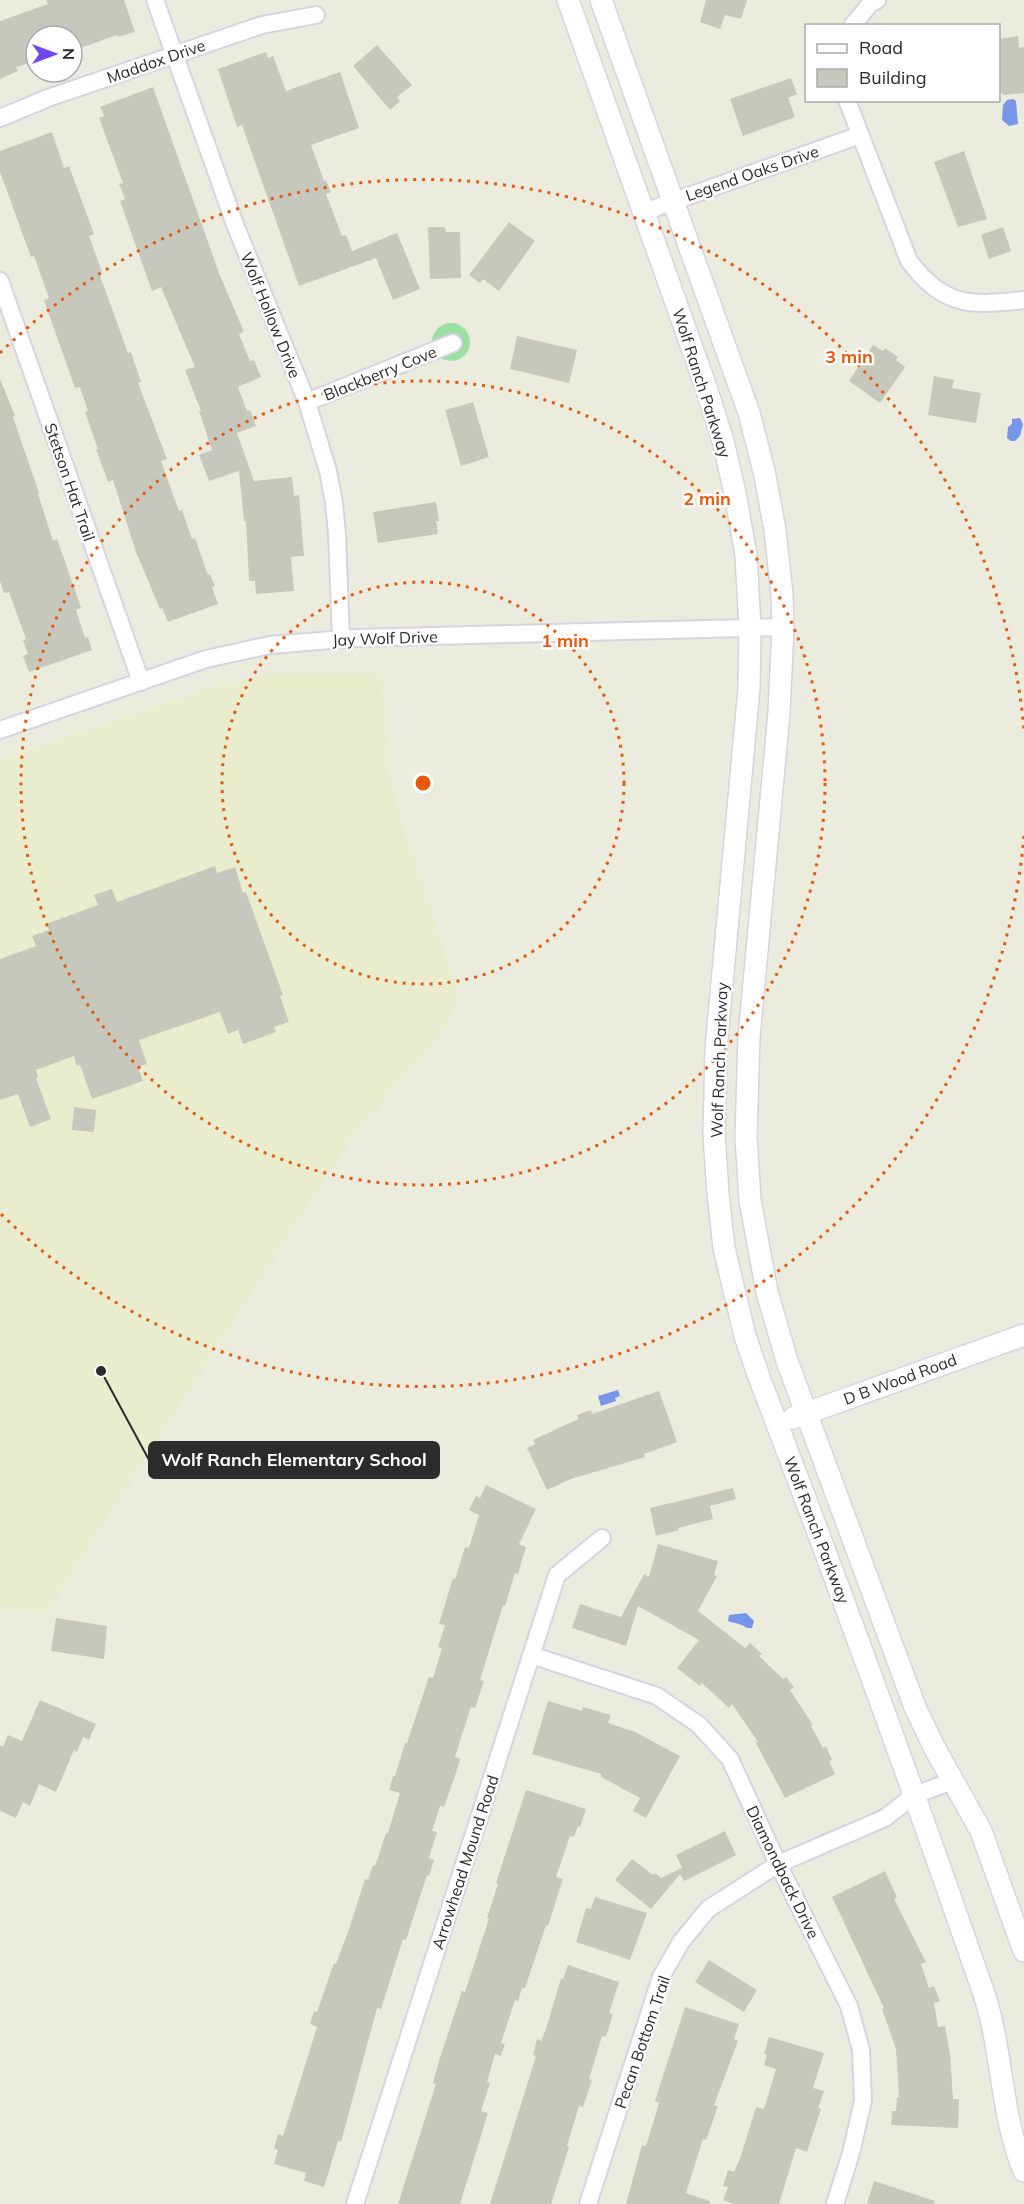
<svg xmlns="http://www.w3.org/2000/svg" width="1024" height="2204" font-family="Mulish,sans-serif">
<rect width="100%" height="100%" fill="#ececde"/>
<path fill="#e9edce" d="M273 673H382L390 781 445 955 459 993 450 1022 353 1135 45 1614 0 1607V760L204 690Z"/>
<path fill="#9de0a4" d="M432 342a19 19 0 1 1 38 0a19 19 0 1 1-38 0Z"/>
<path fill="#7697e9" d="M1013 99 1016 101 1018 124 1009 126 1002 120 1003 105 1007 100Z
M1020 418 1023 424 1020 436 1015 441H1011L1007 438 1008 427 1012 424V419Z
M618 1390 620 1396 615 1398 616 1401 601 1406 598 1396Z
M746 1613 754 1621 752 1628H747C742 1624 734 1623 728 1621L729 1615Z"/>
<path fill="#c7c8bd" d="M46 0H124L135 32 118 37 117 35 72 51V36H36V61L16 67 18 71 0 79V21L48 4Z
M706 0H747L741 19 725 15 720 29 700 22Z
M1018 36 1019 48 1024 47V93L1004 95 999 91V39Z
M377 45 412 85 397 97 400 101 390 110 353 66Z
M266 52 268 58 273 56 286 91 340 72 359 128 311 145 324 181 326 180 331 192 326 194 342 236 346 235 352 251 397 233 420 289 393 300 376 258 299 286 242 125 237 127 218 69Z
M791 78 797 94 788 98 795 117 743 136 730 99Z
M153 87 219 273 244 332 239 334 250 361 254 360 261 377 238 387 247 411 250 410 256 426 237 433 254 481 292 477 294 496 299 495 304 556 291 557 294 591 256 594 255 581H249L246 521H244L239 471 209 481 199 455 212 450 199 411H201L185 370 195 367 161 287 152 291 120 201 125 199 119 184 123 183 99 118 104 116 100 107Z
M52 132 64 168 69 166 94 234 89 236 102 272 99 273 128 353 131 352 141 382 138 383 167 459 161 461 179 511 182 510 192 539 195 538 208 575 210 574 215 586 212 587 218 604 168 622 162 608 160 609 136 552 113 480 108 482 96 449H98L85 412 88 411 80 387 75 388 44 300 49 298 34 256 31 257 0 172V151Z
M964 151 987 219 958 227 934 162Z
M509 222 535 241 499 291 483 279 480 283 469 275Z
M428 227H445L446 232H460L461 278 430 279Z
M1003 227 1011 251 989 259 981 235Z
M517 336 577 350 569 383 510 369Z
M873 345 883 351 885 348 898 357 896 360 905 367 880 403 849 381Z
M934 376 954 380 952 388 981 393 976 423 928 415Z
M0 379 15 416 13 417 39 493 38 494 53 541 57 539 68 570 81 608 76 610 85 638 88 637 92 650 29 672 23 656 28 654 23 640 26 639 9 592 4 593 0 581Z
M473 402 489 457 461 466 445 410Z
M436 502 439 521H436L438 534 378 543 373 512Z
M215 866 217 873 235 867 243 893 246 892 283 995 280 996 289 1022 274 1027 276 1032 243 1044 238 1030 228 1034 220 1012 139 1040 147 1064 138 1067 143 1081 92 1099 80 1065 77 1066 74 1056 36 1070 38 1077 36 1078 51 1119 30 1127 18 1094 0 1100V959L36 946 32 936 49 930 46 924 98 905 94 895 112 889 117 902Z
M74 1107 96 1110 94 1132 72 1130Z
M659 1391 677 1442 644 1454 645 1457 571 1479 547 1490 527 1448 535 1444 533 1440 578 1419 577 1415 591 1410 592 1414Z
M486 1485 536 1509 519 1544 526 1547 518 1574 515 1573 505 1606 503 1605 480 1680 484 1681 475 1708 471 1707 462 1735 455 1757 460 1759 456 1773 444 1807 440 1806 432 1831 437 1832 429 1858 434 1860 429 1876 427 1875 406 1940 403 1939 381 2009 377 2008 341 2142 338 2141 324 2187 304 2181 306 2173 274 2164 278 2150 274 2149 278 2134 283 2136 317 2027 310 2024 314 2011 317 2012 334 1963 336 1964 349 1929 365 1879 368 1880 373 1865 375 1866 386 1833H388L400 1793 389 1790 393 1776H395L405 1743H407L429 1677 433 1678 442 1648 438 1647 445 1625 439 1624 453 1578 455 1579 465 1547 469 1548 479 1515 469 1510 476 1496 480 1498Z
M733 1488 736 1499 710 1506 713 1519 678 1528 679 1530 656 1536 650 1508Z
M658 1544 718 1561 714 1575 717 1576 698 1611 745 1648 750 1643 762 1654 759 1656 783 1679 786 1677 794 1687 790 1690 813 1725 811 1726 823 1748 826 1746 832 1760 829 1761 835 1774 785 1798 756 1743 758 1742 732 1704 729 1708 702 1683 700 1686 677 1668 699 1640 638 1606 626 1646 572 1628 580 1604 621 1617 644 1574 649 1577Z
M56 1618 107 1626 104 1659 51 1651Z
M40 1700 96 1724 89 1740 83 1737 77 1752 74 1750 56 1792 39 1784 30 1806 23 1802 16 1818 0 1811V1745L3 1747 8 1735 22 1741Z
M548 1701 582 1711 583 1707 611 1715 608 1723 635 1732 680 1756 646 1818 633 1811 640 1798 601 1777V1774L532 1754Z
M526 1790 586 1809 580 1827 578 1826 574 1837 570 1836 556 1877 563 1879 548 1926 546 1925 525 1988H522L518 2001 515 2000 501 2043 505 2044 501 2056 495 2054 487 2082 490 2083 481 2111 488 2113 460 2204H398L436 2084 433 2083 439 2061 462 1991 465 1992 489 1919 487 1918 498 1884 496 1883Z
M725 1831 736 1855 684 1881 680 1874 651 1909 615 1880 632 1859 653 1875 655 1873 661 1878 682 1868 676 1855Z
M885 1871 897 1897 894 1899 926 1962 921 1964 929 1988 934 1986 940 2001 934 2003 938 2027 945 2026 950 2054 953 2099H959L958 2128 891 2125 892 2111H896L897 2097H899L896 2049 882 2009 884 2008 832 1897Z
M595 1897 647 1913 630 1960 576 1942 586 1908 591 1909Z
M709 1960 757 1990 744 2012 695 1982Z
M568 1965 619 1982 609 2013 613 2014 606 2037 602 2036 589 2079 592 2080 583 2107 579 2106 567 2146 569 2147 551 2204H490L536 2056 533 2055 537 2039 541 2041 546 2029 561 1978 563 1979Z
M685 2007 739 2024 734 2039 738 2041 714 2105 718 2106 706 2140 703 2139 686 2193 710 2201V2204H626L642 2145 646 2146 659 2103 655 2101Z
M769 2037 824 2053 813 2088 824 2091 818 2108 821 2109 807 2152 796 2148 779 2204H734L723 2200 728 2187 723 2186 728 2170 734 2172 741 2156 756 2107 764 2109 776 2069 764 2065 767 2055 764 2054Z
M874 2181 935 2201 934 2204H867Z"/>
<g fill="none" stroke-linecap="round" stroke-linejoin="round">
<g stroke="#d7d3e3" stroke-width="20">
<path id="minor" d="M155 0 236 227 307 402 328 471 334 503 337 534 341 639
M852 26 870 4 877 0
M847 100 909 261C944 307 970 306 1024 300
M0 118 48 98 262 25 316 15
M644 212 860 135
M0 281 141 682
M307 402 453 343
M0 730 206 659 270 645 356 638 783 627
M531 1655 657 1696 699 1725 730 1759 778 1864 849 2006 861 2050 863 2101 851 2153 835 2204
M355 2204 557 1575 602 1538
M588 2204 661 1977 681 1942 708 1909 778 1864 885 1818 914 1795 953 1781"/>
</g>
<g stroke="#d7d3e3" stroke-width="24">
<path id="tertiary" d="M568 0 706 387 723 441 735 493 746 555 750 628 749 688 716 1049 714 1134 718 1193 724 1248 745 1336 759 1377C837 1580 912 1785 983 1991 1003 2049 1000 2113 1024 2171
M601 0 749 413 764 471 775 530 782 595 783 627 779 713 749 1037 746 1137 750 1200 767 1292 787 1361 915 1707 934 1747 981 1831 1024 1951
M793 1418 1024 1335"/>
</g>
<use href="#minor" stroke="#fff" stroke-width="16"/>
<use href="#tertiary" stroke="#fff" stroke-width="21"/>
</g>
<g fill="none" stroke="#e8590c" stroke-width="3" stroke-dasharray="3 6">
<circle cx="423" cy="783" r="201"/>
<circle cx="423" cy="783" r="402"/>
<path d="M1024 836A603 603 0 0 1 0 1213M0 353A603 603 0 0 1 1024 730"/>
</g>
<g text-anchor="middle" stroke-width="5" stroke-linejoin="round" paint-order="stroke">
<g font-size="16" fill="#2b2b2b" stroke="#fff">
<text transform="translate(156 61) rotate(-19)" y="6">Maddox Drive</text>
<text transform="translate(752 173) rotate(-19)" y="6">Legend Oaks Drive</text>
<text transform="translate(271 315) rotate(68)" y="6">Wolf Hollow Drive</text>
<text transform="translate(380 373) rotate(-22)" y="6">Blackberry Cove</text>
<text transform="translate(702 383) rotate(72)" y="6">Wolf Ranch Parkway</text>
<text transform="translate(70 482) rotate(71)" y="6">Stetson Hat Trail</text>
<text transform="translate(385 638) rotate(-2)" y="6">Jay Wolf Drive</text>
<text transform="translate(719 1060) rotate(-88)" y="6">Wolf Ranch Parkway</text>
<text transform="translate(900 1379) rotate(-20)" y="6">D B Wood Road</text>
<text transform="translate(817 1530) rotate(69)" y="6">Wolf Ranch Parkway</text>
<text transform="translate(465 1862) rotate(-72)" y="6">Arrowhead Mound Road</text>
<text transform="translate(783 1872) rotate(64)" y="6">Diamondback Drive</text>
<text transform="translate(642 2042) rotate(-71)" y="6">Pecan Bottom Trail</text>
</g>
</g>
<circle cx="423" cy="783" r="9" fill="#e8590c" stroke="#fff" stroke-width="3"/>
<g font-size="18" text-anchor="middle" font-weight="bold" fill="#e8590c" stroke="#fff" stroke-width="5" stroke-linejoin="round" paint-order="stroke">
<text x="849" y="363">3 min</text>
<text x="707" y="505">2 min</text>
<text x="565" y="647">1 min</text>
</g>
<path fill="none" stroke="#2b2b2b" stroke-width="2" d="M101 1371L149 1460"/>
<circle fill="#2b2b2b" stroke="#fff" stroke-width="2" cx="101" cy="1371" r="6"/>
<rect fill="#2b2b2b" stroke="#2b2b2b" stroke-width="2" x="149" y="1442" width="290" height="36" rx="6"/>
<g font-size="18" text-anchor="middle" font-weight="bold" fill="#fff">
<text x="294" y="1466">Wolf Ranch Elementary School</text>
</g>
<rect x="805" y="24" width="195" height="78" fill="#ffffff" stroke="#aaaaaa" stroke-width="1.5"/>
<rect x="817" y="44" width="30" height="9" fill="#ffffff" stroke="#aaaaaa" stroke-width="1.5"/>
<text x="859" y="54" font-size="18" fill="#2b2b2b">Road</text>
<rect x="817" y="69" width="30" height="18" fill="#c7c8bd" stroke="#aaaaaa" stroke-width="1.5"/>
<text x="859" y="84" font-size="18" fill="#2b2b2b">Building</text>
<g transform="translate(54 54) rotate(90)"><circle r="28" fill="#ffffff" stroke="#aaaaaa" stroke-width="1.5"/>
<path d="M0-4.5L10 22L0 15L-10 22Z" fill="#7145f2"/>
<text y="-9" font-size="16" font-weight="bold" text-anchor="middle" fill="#2b2b2b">N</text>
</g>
</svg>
